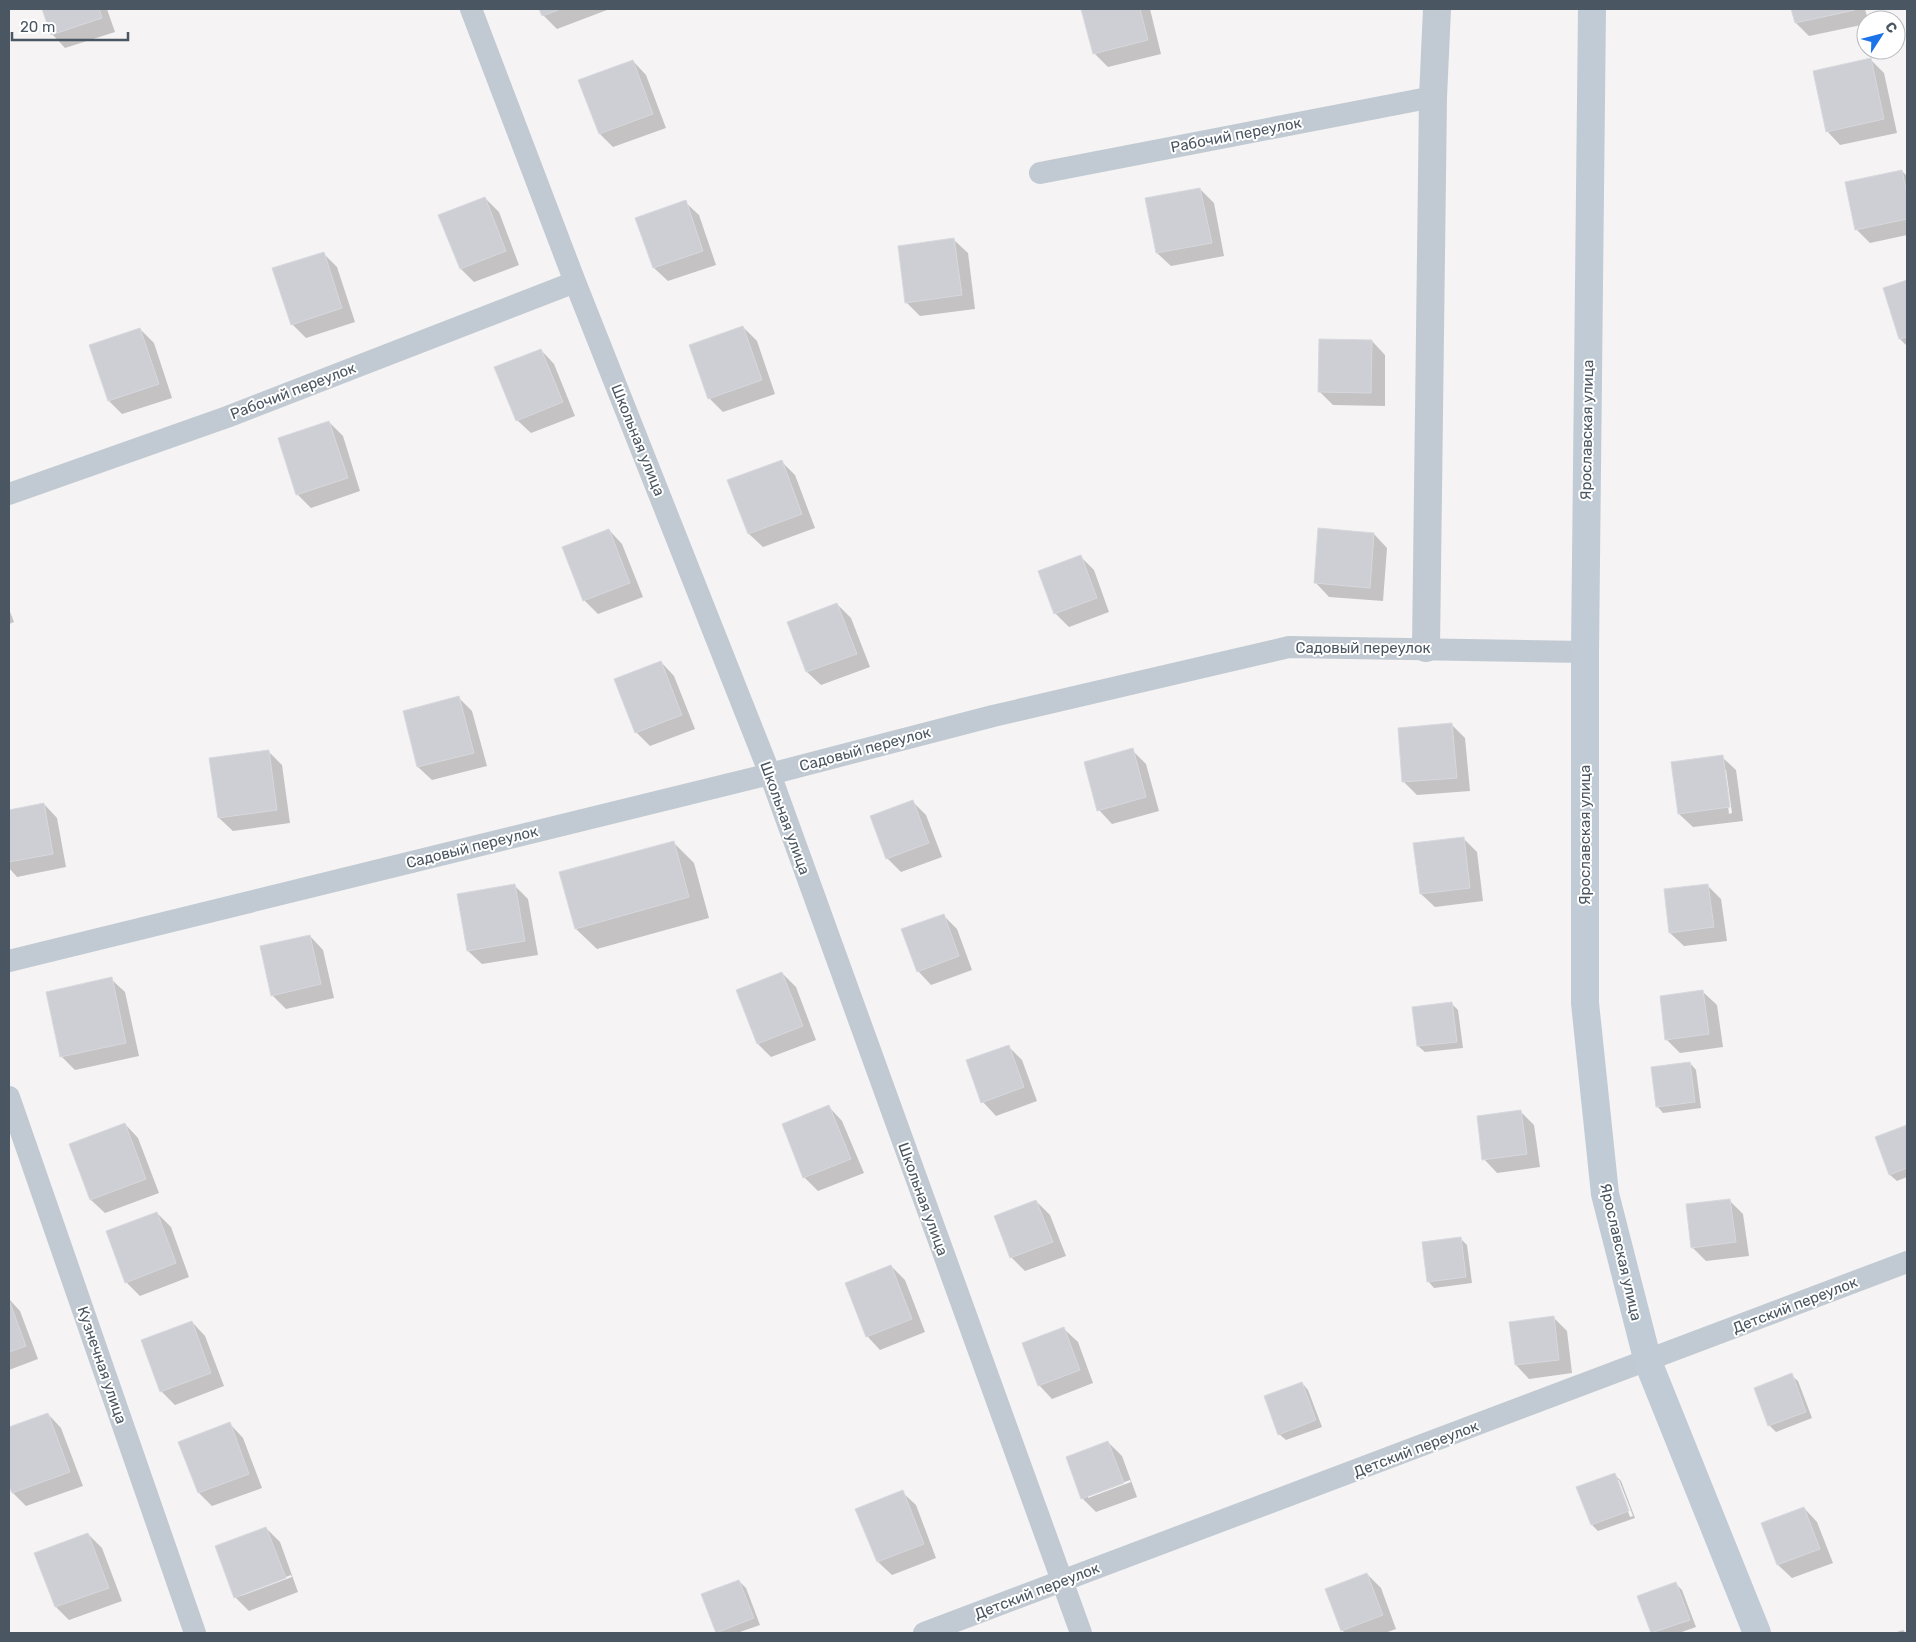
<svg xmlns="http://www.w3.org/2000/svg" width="1916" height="1642" font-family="Rubik,sans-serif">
<rect width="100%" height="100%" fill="#f5f3f3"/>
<path fill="#0003" fill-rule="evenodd" d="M44 9H107L115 32 65 48 52 34Z
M541 9H606L607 10 557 29 543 15Z
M1082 9H1150L1161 54 1108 67 1094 53Z
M1793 9H1865L1868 20 1866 24 1809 36 1796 23Z
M1871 60 1884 73 1897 133 1840 145 1827 131Z
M633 61 646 75 666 128 613 147 600 134Z
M1902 171 1907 176V235L1870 243 1856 229Z
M1200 189 1214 203 1224 256 1171 266 1157 253Z
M485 198 499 212 519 265 474 282 461 269Z
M685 202 699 215 716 265 668 281 654 268 637 219Z
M954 240 968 253 975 309 920 316 906 302Z
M323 253 337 267 355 322 306 338 292 324Z
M1907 282V346L1900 339 1884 289Z
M743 327 757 341 775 394 723 412 709 398Z
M140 329 154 343 172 398 122 414 109 401Z
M1372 341 1385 355V406L1333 405 1319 391Z
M541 350 554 364 575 416 531 433 517 420Z
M329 422 343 436 360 491 311 508 297 494Z
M782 462 795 475 815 528 763 547 749 534Z
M609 530 622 544 643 597 598 614 584 600Z
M1374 534 1387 548 1383 601 1329 597 1316 583Z
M1081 557 1094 570 1109 612 1069 627 1055 613Z
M837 604 851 618 870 667 821 685 807 672 788 622Z
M9 609 14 622 9 624Z
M661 662 674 676 695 729 650 746 636 732Z
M459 698 472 711 487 766 432 780 418 767Z
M1452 725 1465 738 1470 791 1417 795 1403 781Z
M1132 750 1146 764 1159 811 1112 824 1099 810Z
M268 751 282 765 290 823 233 831 219 818Z
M1722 757 1736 770 1743 821 1693 827 1679 814ZM1724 770H1726L1732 813 1729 814Z
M913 802 926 815 942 857 901 872 887 858Z
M44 804 57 818 66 867 17 877 9 868V811Z
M1463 838 1477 852 1483 901 1435 907 1421 894Z
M673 842 694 863 709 918 597 949 576 929 561 873Z
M514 885 528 899 538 955 482 964 468 951Z
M1707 885 1721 899 1727 941 1684 946 1670 933Z
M943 915 957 929 972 970 931 985 918 971Z
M310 936 323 950 334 998 286 1009 272 995Z
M782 973 796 987 816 1040 771 1057 758 1044Z
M111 979 125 992 139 1056 75 1070 62 1057 47 993Z
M1703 992 1717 1005 1723 1047 1680 1053 1666 1039Z
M1451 1003 1458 1010 1463 1048 1425 1052 1418 1046Z
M1008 1046 1022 1060 1037 1101 996 1116 983 1102Z
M1690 1063 1696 1070 1701 1108 1663 1113 1657 1106Z
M829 1107 842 1121 864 1173 818 1191 804 1177Z
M1520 1111 1534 1125 1540 1167 1497 1173 1484 1159Z
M125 1124 138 1138 159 1193 105 1213 91 1200 71 1145Z
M1907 1126V1177L1897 1181 1890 1175 1876 1138Z
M1729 1200 1743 1214 1749 1256 1706 1261 1693 1248Z
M1036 1201 1050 1215 1066 1256 1025 1271 1011 1257Z
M157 1213 171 1227 189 1277 140 1296 126 1282Z
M1461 1239 1467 1245 1472 1283 1434 1288 1428 1281Z
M891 1266 905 1280 925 1332 880 1350 867 1336Z
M9 1299 20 1311 38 1359 9 1370Z
M1553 1317 1567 1331 1572 1373 1529 1379 1516 1365Z
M192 1322 205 1336 224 1386 175 1405 161 1391Z
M1064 1329 1078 1342 1093 1383 1052 1399 1039 1385Z
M1791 1375 1798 1381 1812 1418 1776 1432 1769 1425Z
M1302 1383 1308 1390 1322 1427 1286 1440 1279 1434Z
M48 1414 61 1428 83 1486 26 1506 13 1493 9 1482V1429Z
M230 1424 243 1438 262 1488 212 1506 199 1493Z
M1108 1442 1122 1456 1137 1497 1096 1512 1082 1498ZM1130 1480 1131 1482 1088 1498V1495Z
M1614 1474 1621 1481 1635 1518 1598 1531 1592 1525 1578 1488ZM1616 1480H1619L1633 1516 1630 1517Z
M902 1492 916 1505 936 1558 892 1575 878 1562 857 1509Z
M1804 1508 1817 1522 1833 1563 1792 1578 1778 1565 1763 1523Z
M266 1528 280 1542 298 1592 249 1611 235 1597ZM291 1575 292 1577 241 1596V1594Z
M88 1534 102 1548 122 1601 69 1620 56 1607Z
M1367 1574 1381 1588 1396 1629 1385 1633H1344L1326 1590Z
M739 1581 746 1588 760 1625 737 1633H718Z
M1676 1584 1682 1590 1696 1627 1679 1633H1653L1639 1597Z
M1903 1630 1906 1633H1894Z"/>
<path fill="#cdcfd5" stroke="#d7d9de" d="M42 9H99L102 18 51 35Z
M539 9H561L542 16Z
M1081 9H1140L1148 40 1093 54Z
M1791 9H1855V10L1795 23Z
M1871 58 1884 119 1826 132 1813 71Z
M633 60 653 114 599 134 578 80Z
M1902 170 1907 194V219L1855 230 1845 182Z
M1200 188 1212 243 1156 253 1145 198Z
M485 197 506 251 460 269 438 215Z
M686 200 703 251 653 268 635 218Z
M954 238 962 295 905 303 898 246Z
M324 252 342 308 291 325 272 268Z
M1907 280V337L1899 339 1883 288Z
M743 326 762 380 708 399 689 345Z
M140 328 159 384 108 401 89 345Z
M1319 339 1372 340 1371 393 1318 392Z
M541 349 563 402 516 421 494 367Z
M329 421 348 478 296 495 278 438Z
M782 460 802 514 748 534 727 480Z
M1318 528 1374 533 1370 588 1314 583Z
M609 529 630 583 583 601 562 547Z
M1081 555 1097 598 1054 614 1038 571Z
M837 603 857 654 806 672 787 622Z
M661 661 682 715 635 733 614 679Z
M459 696 474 753 417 767 403 711Z
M1452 723 1457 778 1402 782 1398 728Z
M1133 748 1146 797 1097 811 1084 762Z
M269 750 277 810 218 818 209 758Z
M1723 755 1730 807 1678 814 1671 762Z
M913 800 929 843 886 859 870 816Z
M44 803 53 854 9 862V810Z
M1464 837 1470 888 1420 894 1413 843Z
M674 841 689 897 575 929 559 872Z
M515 884 525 941 467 951 457 894Z
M1708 884 1714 927 1669 933 1664 889Z
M944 914 959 956 917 972 901 929Z
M310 935 321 984 271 996 260 946Z
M782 972 803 1026 757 1044 736 990Z
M112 977 126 1043 60 1057 46 992Z
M1703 990 1709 1034 1665 1040 1660 996Z
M1452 1002 1457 1042 1417 1046 1412 1007Z
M1009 1045 1024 1087 981 1103 966 1060Z
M1690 1062 1695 1102 1656 1107 1651 1067Z
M829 1105 851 1159 803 1178 782 1124Z
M1521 1110 1527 1154 1482 1160 1477 1116Z
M125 1123 146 1179 90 1200 69 1144Z
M1907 1125V1168L1889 1175 1875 1137Z
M1730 1199 1736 1242 1691 1248 1686 1204Z
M1036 1200 1053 1242 1010 1258 994 1216Z
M157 1212 176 1263 125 1283 106 1231Z
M1461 1237 1466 1277 1427 1282 1422 1242Z
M891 1265 912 1319 866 1337 845 1283Z
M9 1300 26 1346 9 1352Z
M1554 1316 1559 1360 1515 1365 1509 1322Z
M192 1321 211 1373 160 1392 141 1340Z
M1064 1327 1080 1370 1038 1386 1022 1343Z
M1792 1373 1806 1412 1768 1426 1754 1388Z
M1302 1382 1316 1420 1278 1435 1264 1396Z
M48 1413 70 1472 12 1493 9 1486V1427Z
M230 1422 249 1474 198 1493 178 1442Z
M1108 1441 1124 1483 1081 1499 1066 1457Z
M1615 1473 1629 1511 1591 1525 1576 1487Z
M903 1490 924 1544 877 1562 855 1509Z
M1804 1507 1820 1549 1777 1565 1761 1523Z
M266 1527 286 1578 234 1598 215 1546Z
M88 1533 109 1588 55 1607 34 1553Z
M1367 1573 1383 1615 1341 1631 1325 1589Z
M739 1580 754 1618 716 1633 701 1594Z
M1676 1582 1690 1620 1651 1633 1637 1596Z"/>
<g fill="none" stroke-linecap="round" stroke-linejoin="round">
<path stroke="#c1cad2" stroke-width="22" d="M471 9 575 282 770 774 1081 1633
M1040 173 1433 97
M9 494 227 417 575 282
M9 961 770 774 993 716 1289 647 1585 652
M9 1097 195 1633
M924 1633 1907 1262"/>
<path stroke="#c1cad2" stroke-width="28" d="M1426 648 1433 97 1437 9"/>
<path stroke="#c1cbd6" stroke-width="28" d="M1592 9 1585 652V1003L1605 1194 1648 1362 1757 1633"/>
</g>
<g text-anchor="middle" stroke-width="4" stroke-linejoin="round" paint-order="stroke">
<g font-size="15" fill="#4a5661" stroke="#fff">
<text transform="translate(1236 135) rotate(-11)" y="5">Рабочий переулок</text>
<text transform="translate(293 391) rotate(-21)" y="5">Рабочий переулок</text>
<text transform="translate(1587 430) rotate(-89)" y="5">Ярославская улица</text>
<text transform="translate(638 440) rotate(68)" y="5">Школьная улица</text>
<text x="1363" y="653">Садовый переулок</text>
<text transform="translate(865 749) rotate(-15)" y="5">Садовый переулок</text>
<text transform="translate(785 818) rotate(70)" y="5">Школьная улица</text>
<text transform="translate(1585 835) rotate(-90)" y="5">Ярославская улица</text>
<text transform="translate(472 847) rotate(-14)" y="5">Садовый переулок</text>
<text transform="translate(923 1199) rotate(70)" y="5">Школьная улица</text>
<text transform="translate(1621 1252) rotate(77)" y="5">Ярославская улица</text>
<text transform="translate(1795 1305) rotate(-21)" y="5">Детский переулок</text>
<text transform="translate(102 1365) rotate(71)" y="5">Кузнечная улица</text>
<text transform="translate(1416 1449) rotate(-21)" y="5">Детский переулок</text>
<text transform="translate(1037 1591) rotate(-21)" y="5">Детский переулок</text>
</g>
</g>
<rect width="1916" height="1642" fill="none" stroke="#4a5661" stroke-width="20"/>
<g transform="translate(1881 35) rotate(54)"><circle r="24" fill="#ffffff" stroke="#b7bbc0"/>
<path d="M0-4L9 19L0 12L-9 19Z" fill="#1a73e8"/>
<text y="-8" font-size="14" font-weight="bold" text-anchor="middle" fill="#4a5661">С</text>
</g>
<path d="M12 32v8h116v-8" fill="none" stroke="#4a5661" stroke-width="2.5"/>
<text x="20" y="32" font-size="15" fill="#4a5661" stroke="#ffffff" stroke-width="4" paint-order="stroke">20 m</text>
</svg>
